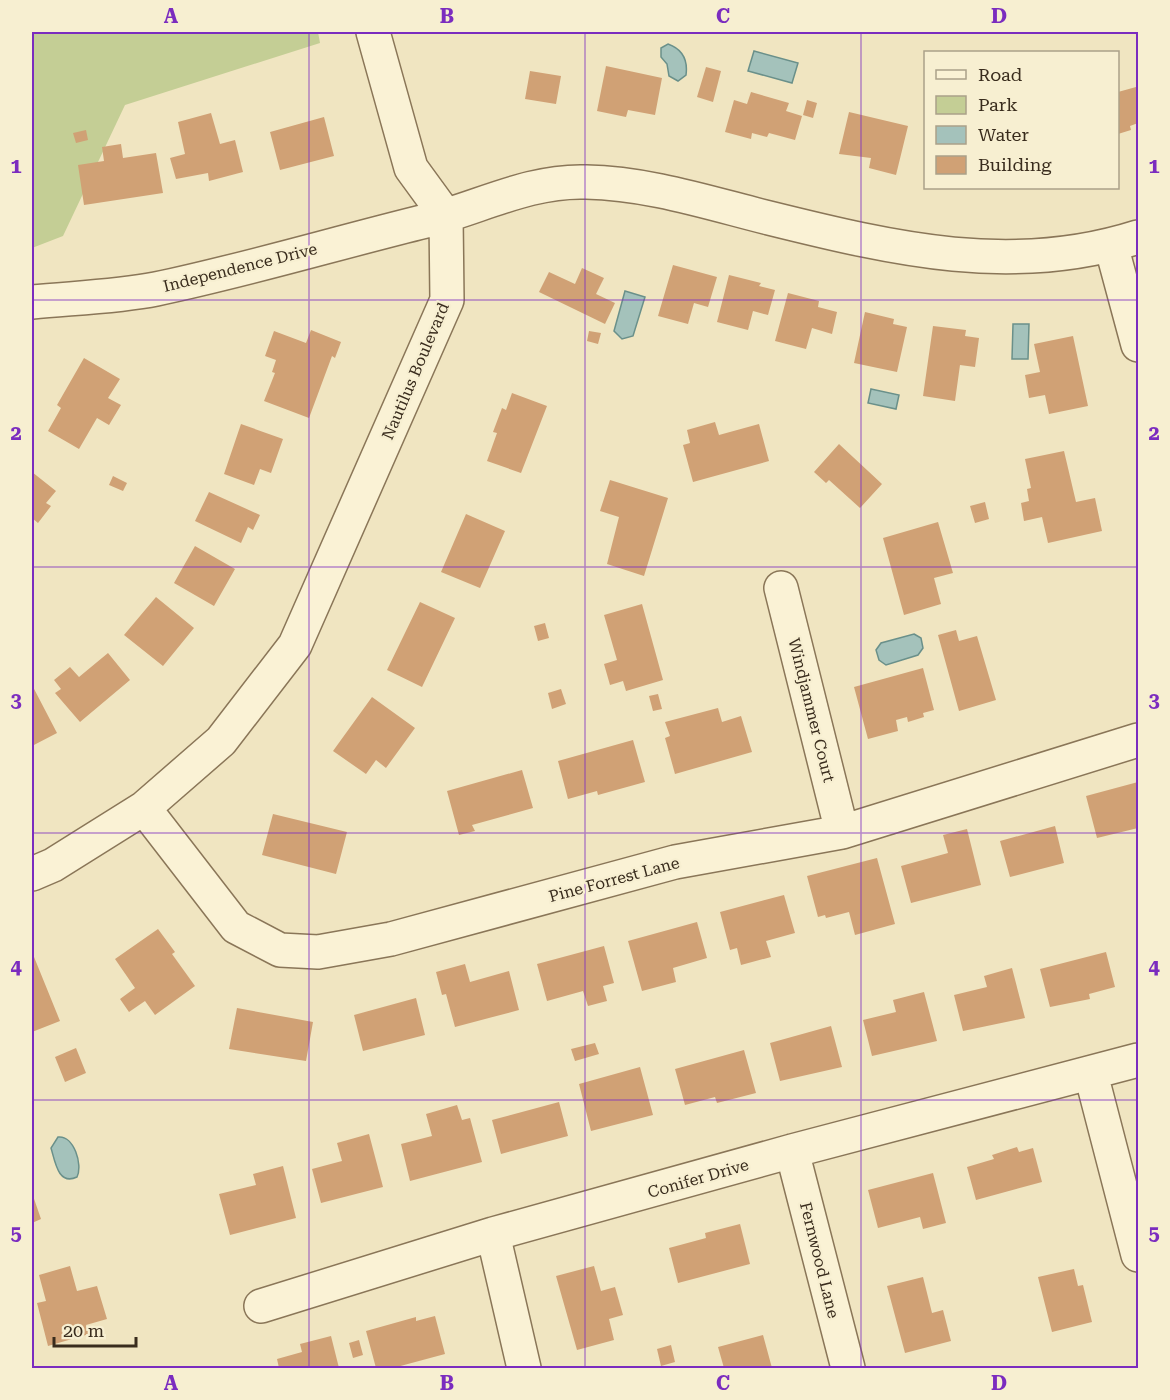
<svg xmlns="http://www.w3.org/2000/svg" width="1170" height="1400" font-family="'Roboto Serif',serif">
<rect width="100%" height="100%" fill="#f0e5c1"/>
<path fill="#c4ce95" d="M32 32H318L320 43 125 105 63 236 32 248Z"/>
<path fill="#a4c2bb" stroke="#6a908a" stroke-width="1.5" d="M668 44C682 49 688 60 686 75L678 81 669 76 667 64 661 57V48Z
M754 51 798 63 792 83 748 71Z
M625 291 645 297 633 336 622 339 614 331Z
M1013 324H1029L1028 359H1012Z
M871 389 899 395 896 409 868 403Z
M914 634 921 638 923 648 918 655 886 665 879 660 876 650 881 643Z
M58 1137C74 1135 83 1165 77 1177 58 1186 55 1161 51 1148Z"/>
<path fill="#d0a175" d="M606 66 662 78 655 115 628 110 626 117 597 111Z
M706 67 721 71 713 102 697 97Z
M530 71 561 76 556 104 525 99Z
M1136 87 1138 123 1130 126 1131 130 1118 134V92Z
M751 92 789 103 786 111 802 116 795 140 769 133 767 137 752 133 751 139 725 132 734 100 747 104Z
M807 100 817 103 813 118 803 115Z
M849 112 908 126 896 175 869 168 871 158 839 154Z
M211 113 220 144 235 140 243 172 209 181 208 173 176 179 170 158 185 154 178 122Z
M324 117 334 156 280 170 270 132Z
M86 130 88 140 76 143 73 133Z
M121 144 123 158 156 153 163 193 84 205 78 165 104 161 102 147Z
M673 265 717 277 708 307 694 303 688 324 658 316Z
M582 268 604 278 596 294 615 303 605 324 539 292 549 272 575 284Z
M729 275 761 283 759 286 775 290 768 315 753 311 748 330 717 322Z
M788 293 819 301 818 307 837 312 832 334 812 328 806 349 775 341Z
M865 312 894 319 893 324 907 327 897 372 854 363Z
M933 326 966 330 965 336 979 338 975 367 960 365 955 401 923 396Z
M311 330 341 342 335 358 332 356 309 418 264 401 275 373 272 372 276 360 265 356 274 331 306 343Z
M589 331 601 333 598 344 587 341Z
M1073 336 1088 406 1049 414 1045 395 1029 398 1025 375 1040 372 1034 344Z
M84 358 120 379 108 398 121 405 109 425 97 418 79 449 48 431 61 408 57 405Z
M512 393 547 406 521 473 487 461 497 433 493 432 502 408 506 410Z
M715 422 719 435 759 424 769 461 693 482 683 445 690 443 687 430Z
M241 424 283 439 271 473 260 469 254 485 224 474Z
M839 444 882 484 860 508 829 480 826 483 814 472Z
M1064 451 1076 502 1095 498 1102 531 1048 543 1042 517 1024 521 1021 503 1029 501 1027 489 1031 488 1025 459Z
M32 472 56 491 46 503 51 506 38 523 32 518Z
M113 476 127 483 123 491 109 485Z
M610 480 668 498 644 576 607 564 619 517 600 511Z
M209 492 260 515 253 530 248 527 241 543 195 521Z
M985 502 989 519 975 523 970 506Z
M466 514 505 531 480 588 441 572Z
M938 522 953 573 934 578 941 604 904 615 883 538Z
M195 546 235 569 214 606 174 583Z
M156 597 194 628 163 666 124 635Z
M420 602 455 618 422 687 387 670Z
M642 604 663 680 626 691 623 681 610 685 604 664 617 660 604 615Z
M545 623 549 638 538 641 534 626Z
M956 630 959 641 977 636 996 700 959 711 938 635Z
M108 653 130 680 80 722 55 693 61 689 54 680 70 667 79 677Z
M923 668 934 710 923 713 924 717 908 722 907 717 896 720 898 731 868 739 854 687Z
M32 685 57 733 32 746Z
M561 689 566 704 552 709 548 693Z
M658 694 662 709 653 711 649 696Z
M372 697 415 728 386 768 376 760 366 774 333 751Z
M718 708 722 722 741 716 752 752 675 774 665 738 670 736 665 722Z
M633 740 645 782 598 795 597 791 568 799 558 761Z
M522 770 533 808 472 825 475 831 459 835 447 791Z
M1138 782V828L1097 838 1086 796Z
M273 814 347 832 336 874 262 855Z
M1055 826 1064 863 1010 877 1000 841Z
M967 829 981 885 911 903 901 866 948 853 943 835Z
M877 858 895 924 855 935 849 912 826 918 825 915 818 917 807 876Z
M784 895 795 933 766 941 771 957 741 965 737 948 730 950 720 912Z
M697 922 707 958 673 968 676 982 642 991 628 941Z
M158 929 175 952 172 954 195 986 155 1015 145 1001 129 1012 120 999 135 988 115 959Z
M604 946 614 983 603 986 607 1001 588 1006 583 991 547 1001 537 964Z
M32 952 60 1021 32 1032Z
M1106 952 1115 987 1089 994 1090 999 1050 1007 1040 969Z
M465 964 470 982 509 971 519 1010 455 1027 446 994 442 995 436 972Z
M1012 968 1025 1018 963 1031 954 995 987 987 984 976Z
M924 992 937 1041 872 1056 863 1020 896 1012 893 1000Z
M416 998 425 1035 363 1051 354 1015Z
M237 1008 313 1022 306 1061 229 1049Z
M831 1026 842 1067 780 1081 770 1043Z
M595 1043 599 1054 575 1061 571 1049Z
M76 1048 86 1073 65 1082 55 1057Z
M744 1050 756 1093 717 1103 715 1097 685 1105 675 1069Z
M640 1067 653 1115 591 1131 579 1084Z
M559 1102 568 1136 501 1154 492 1120Z
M457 1105 462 1120 470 1118 482 1162 410 1181 401 1144 432 1136 426 1114Z
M369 1134 383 1187 321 1203 312 1169 342 1161 337 1143Z
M1017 1147 1019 1152 1033 1148 1042 1182 976 1200 967 1167 994 1159 992 1155Z
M283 1166 296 1218 230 1235 219 1194 256 1185 253 1174Z
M933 1173 946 1223 923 1229 920 1217 878 1228 868 1190Z
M32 1193 41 1219 32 1223Z
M740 1224 750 1264 678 1283 669 1248 706 1238 705 1233Z
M70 1266 77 1291 97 1286 107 1319 86 1325 89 1334 48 1346 37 1303 46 1301 39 1275Z
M594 1266 601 1291 615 1287 623 1315 609 1319 614 1340 577 1350 556 1276Z
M1074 1269 1078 1286 1083 1285 1092 1322 1052 1332 1038 1277Z
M923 1277 932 1313 943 1310 951 1341 905 1353 887 1286Z
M435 1316 445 1354 393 1368H376L366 1331 416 1317V1321Z
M763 1335 772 1368H724L718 1347Z
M331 1336 339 1368H279L277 1359 302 1352 300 1344Z
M359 1340 363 1355 353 1358 349 1343Z
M671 1345 675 1362 661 1366 657 1349Z"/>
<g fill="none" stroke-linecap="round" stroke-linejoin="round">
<g stroke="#8a7658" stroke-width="36">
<path id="minor" d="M373 32 411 168 446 216
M1111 245 1138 345
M32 302C72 298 116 297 156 289 247 270 336 243 426 221 479 208 529 180 586 182 648 183 709 203 769 218 894 249 1013 277 1138 237
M781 588 842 832
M144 808 236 927 280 950 318 952 391 939 675 862 842 832 1138 740
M32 874 53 865 144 808 221 741 295 645 447 300 446 216
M1091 1074 1138 1255
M792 1151 848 1368
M493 1234 524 1368
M261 1306 493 1234 792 1151 1138 1060"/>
</g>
<use href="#minor" stroke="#faf2d5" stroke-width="33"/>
</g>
<path fill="none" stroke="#7b2cbf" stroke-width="1.5" stroke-opacity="0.55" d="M309 32V1368M585 32V1368M861 32V1368M32 300H1138M32 567H1138M32 833H1138M32 1100H1138"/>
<g text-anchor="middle" stroke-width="4.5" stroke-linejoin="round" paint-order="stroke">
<g font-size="16" fill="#392c1d" stroke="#f7efd1">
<text transform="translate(240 267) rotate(-14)" y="6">Independence Drive</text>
<text transform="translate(415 371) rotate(-67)" y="6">Nautilus Boulevard</text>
<text transform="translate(812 710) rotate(76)" y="6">Windjammer Court</text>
<text transform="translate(614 879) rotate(-15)" y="6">Pine Forrest Lane</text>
<text transform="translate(698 1178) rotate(-16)" y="6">Conifer Drive</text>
<text transform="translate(820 1260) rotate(76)" y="6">Fernwood Lane</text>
</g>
</g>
<rect width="1170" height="1400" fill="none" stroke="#f7efd1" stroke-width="66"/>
<rect x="924" y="51" width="195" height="138" fill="#f7efd1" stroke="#aba189" stroke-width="1.5"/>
<rect x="936" y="70" width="30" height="9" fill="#faf2d5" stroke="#aba189" stroke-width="1.5"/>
<text x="978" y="81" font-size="18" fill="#392c1d">Road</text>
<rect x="936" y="96" width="30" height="18" fill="#c4ce95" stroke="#aba189" stroke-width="1.5"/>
<text x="978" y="111" font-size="18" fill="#392c1d">Park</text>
<rect x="936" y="126" width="30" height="18" fill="#a4c2bb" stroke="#aba189" stroke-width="1.5"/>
<text x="978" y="141" font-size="18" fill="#392c1d">Water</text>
<rect x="936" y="156" width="30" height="18" fill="#d0a175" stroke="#aba189" stroke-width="1.5"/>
<text x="978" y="171" font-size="18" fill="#392c1d">Building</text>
<path d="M54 1337v9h82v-9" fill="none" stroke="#392c1d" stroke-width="3"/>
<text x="63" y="1337" font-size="18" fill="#392c1d" stroke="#f7efd1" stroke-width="4.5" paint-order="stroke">20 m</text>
<rect x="33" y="33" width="1104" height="1334" fill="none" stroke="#7b2cbf" stroke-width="2"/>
<g font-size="20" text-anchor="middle" font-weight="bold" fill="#7b2cbf">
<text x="171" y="23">A</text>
<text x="447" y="23">B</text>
<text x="723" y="23">C</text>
<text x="999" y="23">D</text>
<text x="16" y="173">1</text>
<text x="1154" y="173">1</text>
<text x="16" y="440">2</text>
<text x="1154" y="440">2</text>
<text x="16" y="707">3</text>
<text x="1154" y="707">3</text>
<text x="16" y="974">4</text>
<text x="1154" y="974">4</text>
<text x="16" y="1240">5</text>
<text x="1154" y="1240">5</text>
<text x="171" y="1390">A</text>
<text x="447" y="1390">B</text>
<text x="723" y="1390">C</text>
<text x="999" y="1390">D</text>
</g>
</svg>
